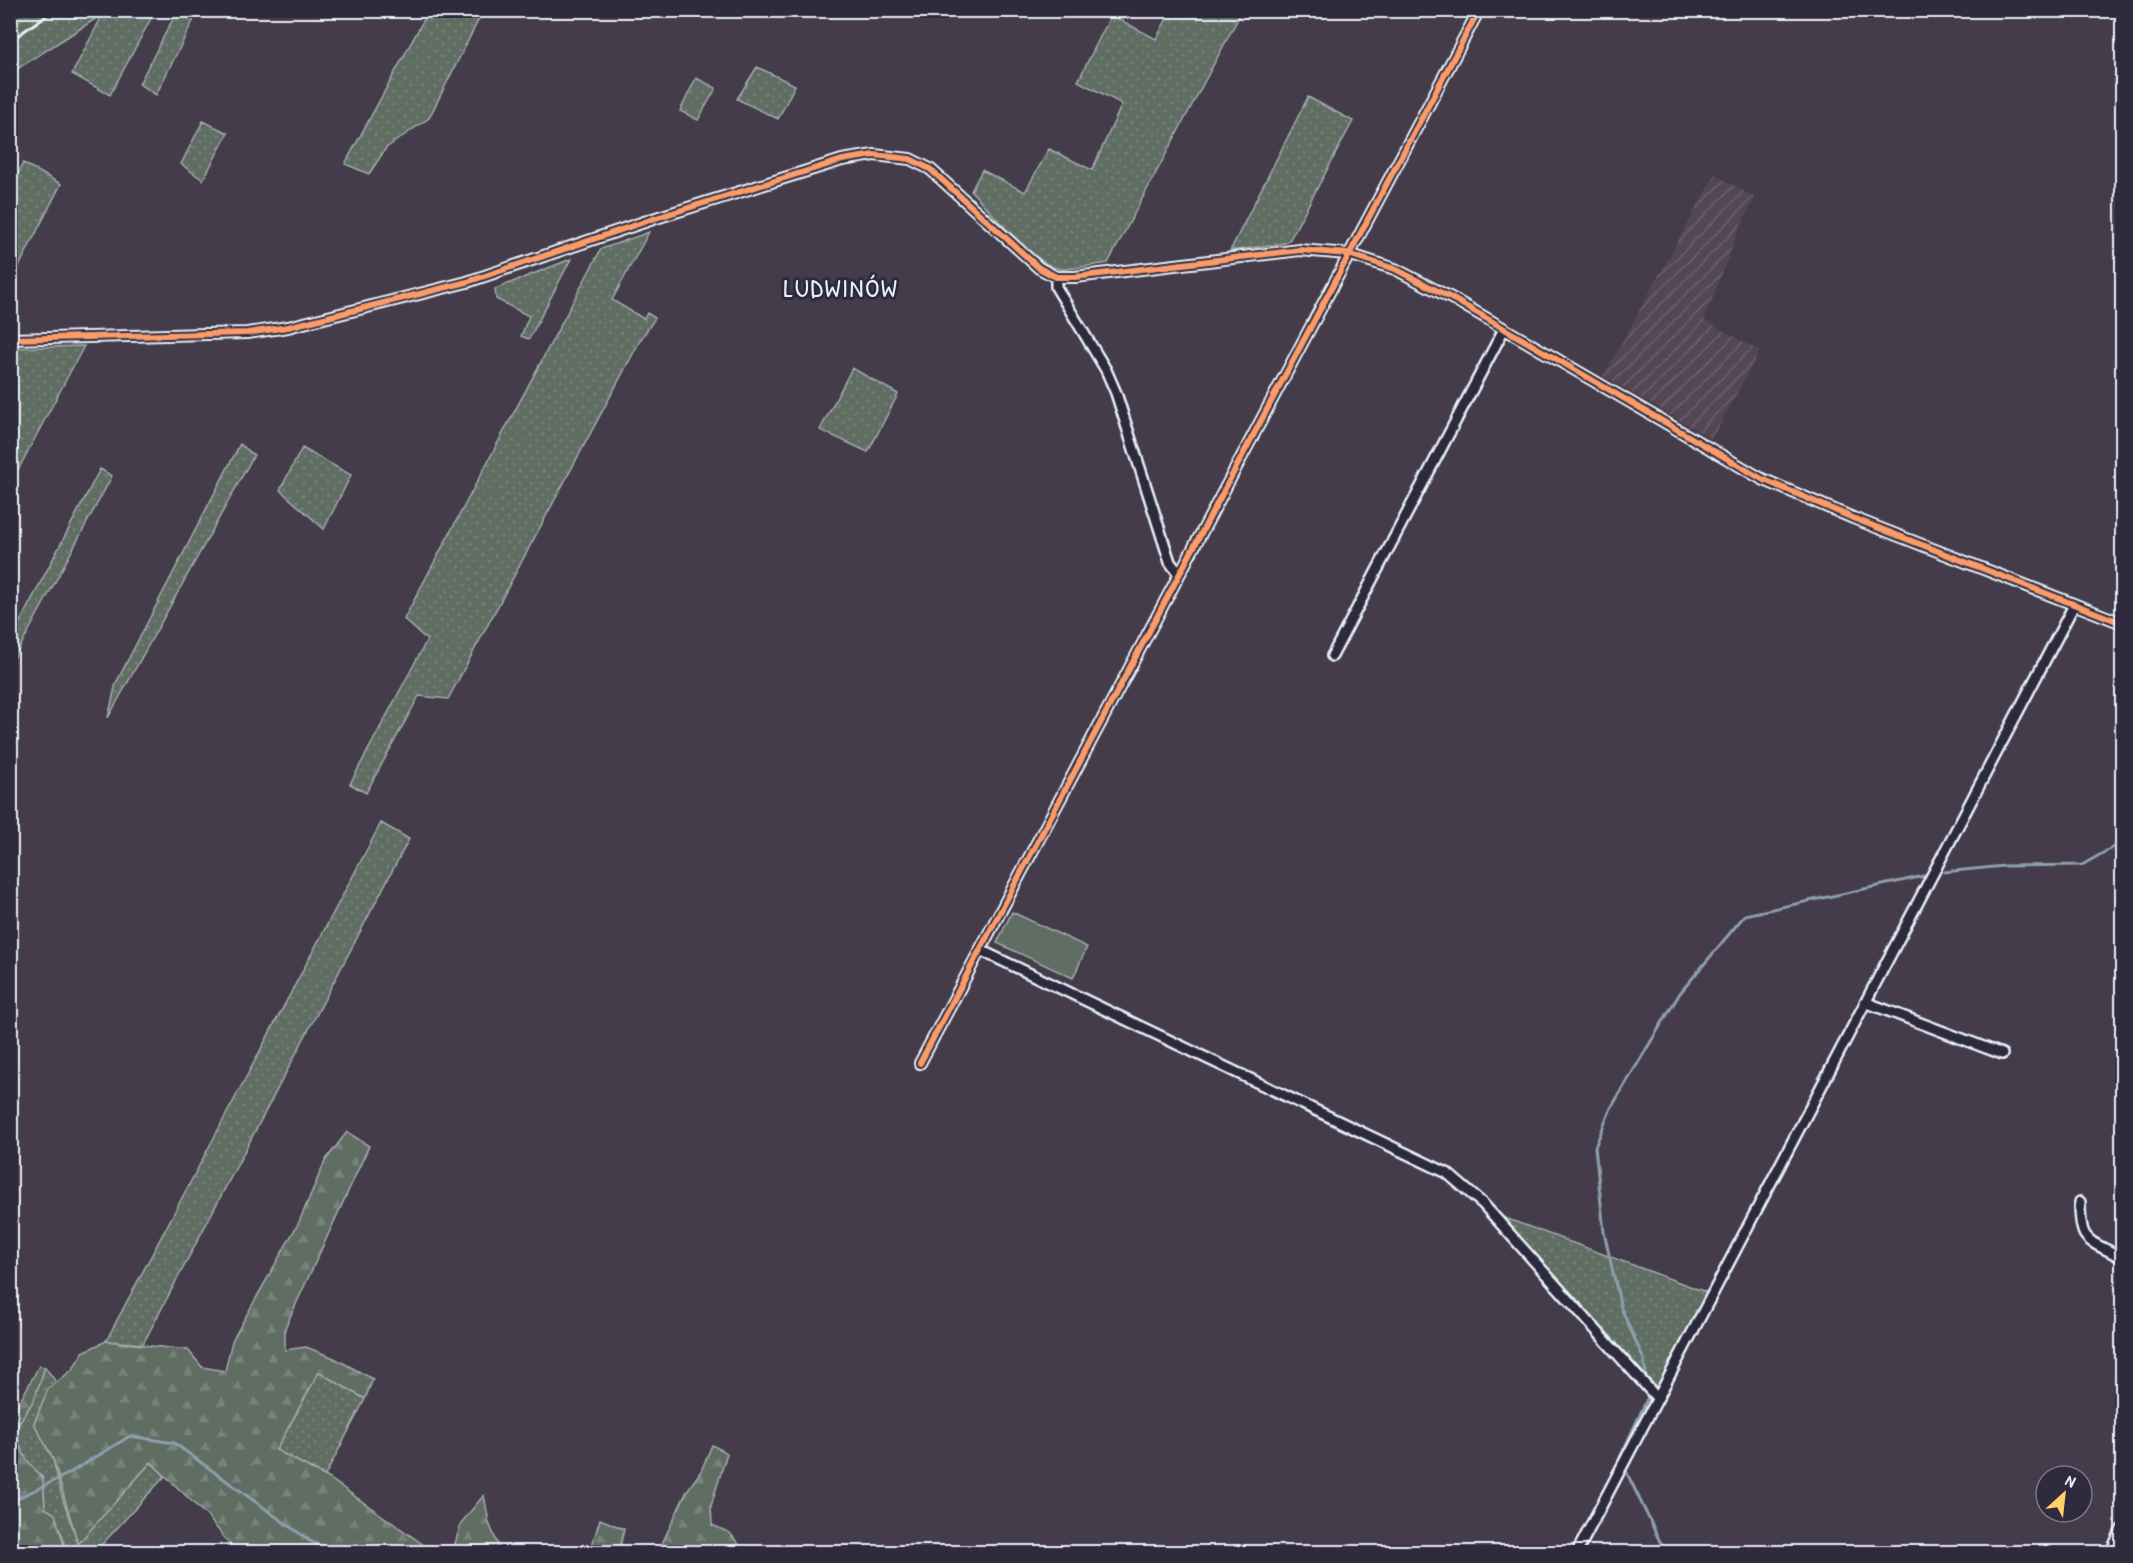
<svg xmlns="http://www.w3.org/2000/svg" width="2133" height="1563" font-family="'Patrick Hand',sans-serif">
<defs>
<pattern id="industrial-furrows" width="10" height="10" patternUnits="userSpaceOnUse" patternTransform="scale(1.5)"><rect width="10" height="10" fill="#534755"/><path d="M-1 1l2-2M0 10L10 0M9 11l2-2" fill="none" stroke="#6c626e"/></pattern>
<pattern id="grass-dots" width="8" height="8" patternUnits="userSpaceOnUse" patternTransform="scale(1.5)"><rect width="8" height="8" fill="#5f6d63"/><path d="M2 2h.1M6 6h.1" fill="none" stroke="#76827a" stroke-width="1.8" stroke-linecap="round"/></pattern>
<pattern id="forest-firs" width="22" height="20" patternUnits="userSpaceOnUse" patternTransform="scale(1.5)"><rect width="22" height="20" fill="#5f6d63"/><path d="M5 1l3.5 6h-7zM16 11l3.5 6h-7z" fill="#76827a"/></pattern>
</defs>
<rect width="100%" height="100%" fill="#443b4b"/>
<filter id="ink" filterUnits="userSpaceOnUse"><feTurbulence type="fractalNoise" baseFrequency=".0167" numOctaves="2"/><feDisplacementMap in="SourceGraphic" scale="12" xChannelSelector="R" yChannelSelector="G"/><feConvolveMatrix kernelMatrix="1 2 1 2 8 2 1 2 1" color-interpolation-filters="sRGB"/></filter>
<g filter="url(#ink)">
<path fill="url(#industrial-furrows)" d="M1715 174 1755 198 1740 227 1704 320 1760 351 1712 439 1603 376Z"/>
<path fill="url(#grass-dots)" stroke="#a4afae" stroke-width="1.5" d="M429 10 483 11 429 118 386 148 369 174 345 164Z
M10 11 11 10 155 11 110 95 72 74 103 14 11 73Z
M177 11H198L156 95 139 84Z
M1171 11H1242L1108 263C1093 265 1077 269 1062 269 1036 268 990 210 971 191L982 170 1025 192 1049 149 1092 170 1122 104 1078 81 1111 15 1156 39Z
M757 67 795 85 778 119 737 99Z
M696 78 716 88 698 120 680 111Z
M1308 97 1353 121 1290 239 1285 243 1230 251Z
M203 121 228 133 203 180 181 164Z
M23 163 61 184 11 282V252L19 233 11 228V190Z
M649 232 612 300 644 319 647 313 655 318 641 339 448 699 419 696 366 793 350 784 427 640 404 619 601 249Z
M571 259 529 339 521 336 529 316 496 299 495 289Z
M84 346 11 483V348Z
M852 368 898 394 868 452 820 430Z
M240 444 254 455 108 718 116 683Z
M302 448 351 475 324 529 280 490Z
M100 469 112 476 11 664V639Z
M381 823 409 839 143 1344 106 1341Z
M1500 1216 1711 1294 1663 1394Z
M45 1367 57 1383 48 1390 34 1423 53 1459 61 1493 78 1543 151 1462 165 1476 95 1552H66L62 1534 45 1508 43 1478C26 1461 19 1452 16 1428L34 1399Z
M319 1372 365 1399 325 1476 276 1450Z"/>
<path fill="url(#forest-firs)" stroke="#a4afae" stroke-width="1.5" d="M347 1132 369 1146 285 1328V1350L306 1347 334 1358 373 1379 365 1399 319 1372 276 1450 330 1479 424 1545 454 1547 461 1523 484 1495 489 1523 501 1552H236L208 1517 151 1462 78 1544 53 1459 34 1423 48 1389 72 1370 83 1352 106 1341 188 1350 202 1367 225 1371 232 1341 299 1222 325 1161Z
M39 1366 45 1367 34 1400 16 1427C19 1452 26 1461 43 1478L45 1508 55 1514 66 1552H11V1418Z
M712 1445 727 1453 711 1506 712 1525 730 1533 745 1552H658L687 1491 701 1471Z
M600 1519 624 1529 619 1552H590Z"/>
<path fill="#5f6d63" stroke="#a4afae" stroke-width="1.5" d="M1012 912 1087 947 1073 978 997 943Z"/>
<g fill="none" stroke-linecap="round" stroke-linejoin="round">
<path stroke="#8e9fae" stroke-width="3" d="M1944 872 2004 866 2082 865 2122 842
M1646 1376 1644 1360 1621 1308 1604 1232 1595 1147 1611 1108 1680 993 1745 915 1924 876
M1620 1458 1648 1397
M1626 1471 1665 1552
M10 1502 68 1474 130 1436 174 1443 310 1541 334 1552"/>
<g stroke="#e8f1f8" stroke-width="14">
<path id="minor" d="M1056 277V287L1106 370 1116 393 1170 562 1179 574
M10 339 247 333 288 327 467 282 656 218 842 160 874 155 910 159 930 169 1039 268 1056 277H1075L1300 250 1348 254 1395 269 1455 300 1762 479 1853 518 2122 623
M1332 656 1504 329
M980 950 1447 1173 1483 1204 1657 1398
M1865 1002 2002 1054
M920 1063 1479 10
M2080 1202C2080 1245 2087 1238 2122 1258
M1577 1552 2074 605
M2111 1552 2122 1529"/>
</g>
<use href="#minor" stroke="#2f2a3d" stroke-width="9"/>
<path stroke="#e8f1f8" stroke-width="3" d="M10 41 54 10"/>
<g stroke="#2f2a3d" stroke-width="10">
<path id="cycleway" d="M10 339 247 333 288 327 467 282 656 218 842 160 874 155 910 159 930 169 1039 268 1056 277H1075L1300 250 1348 254 1395 269 1455 300 1762 479 1853 518 2122 623
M920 1063 1479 10"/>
</g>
<use href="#cycleway" stroke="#fa9b69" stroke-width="6"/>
</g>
</g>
<g text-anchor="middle" stroke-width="6" stroke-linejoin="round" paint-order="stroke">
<g font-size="26" letter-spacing="1.5" fill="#e8f1f8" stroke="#2f2a3d">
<text x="841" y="297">LUDWINÓW</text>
</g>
</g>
<rect width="2133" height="1563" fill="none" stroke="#2f2a3d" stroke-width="36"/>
<rect x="18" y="18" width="2097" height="1527" fill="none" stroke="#e8f1f8" stroke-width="2" filter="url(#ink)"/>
<g transform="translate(2064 1494) rotate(27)"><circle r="28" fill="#2f2a3d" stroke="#797a88" stroke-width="1.5"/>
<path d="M0-4.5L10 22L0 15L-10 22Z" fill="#ffd166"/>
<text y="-9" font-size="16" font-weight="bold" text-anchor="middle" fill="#e8f1f8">N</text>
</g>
</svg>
